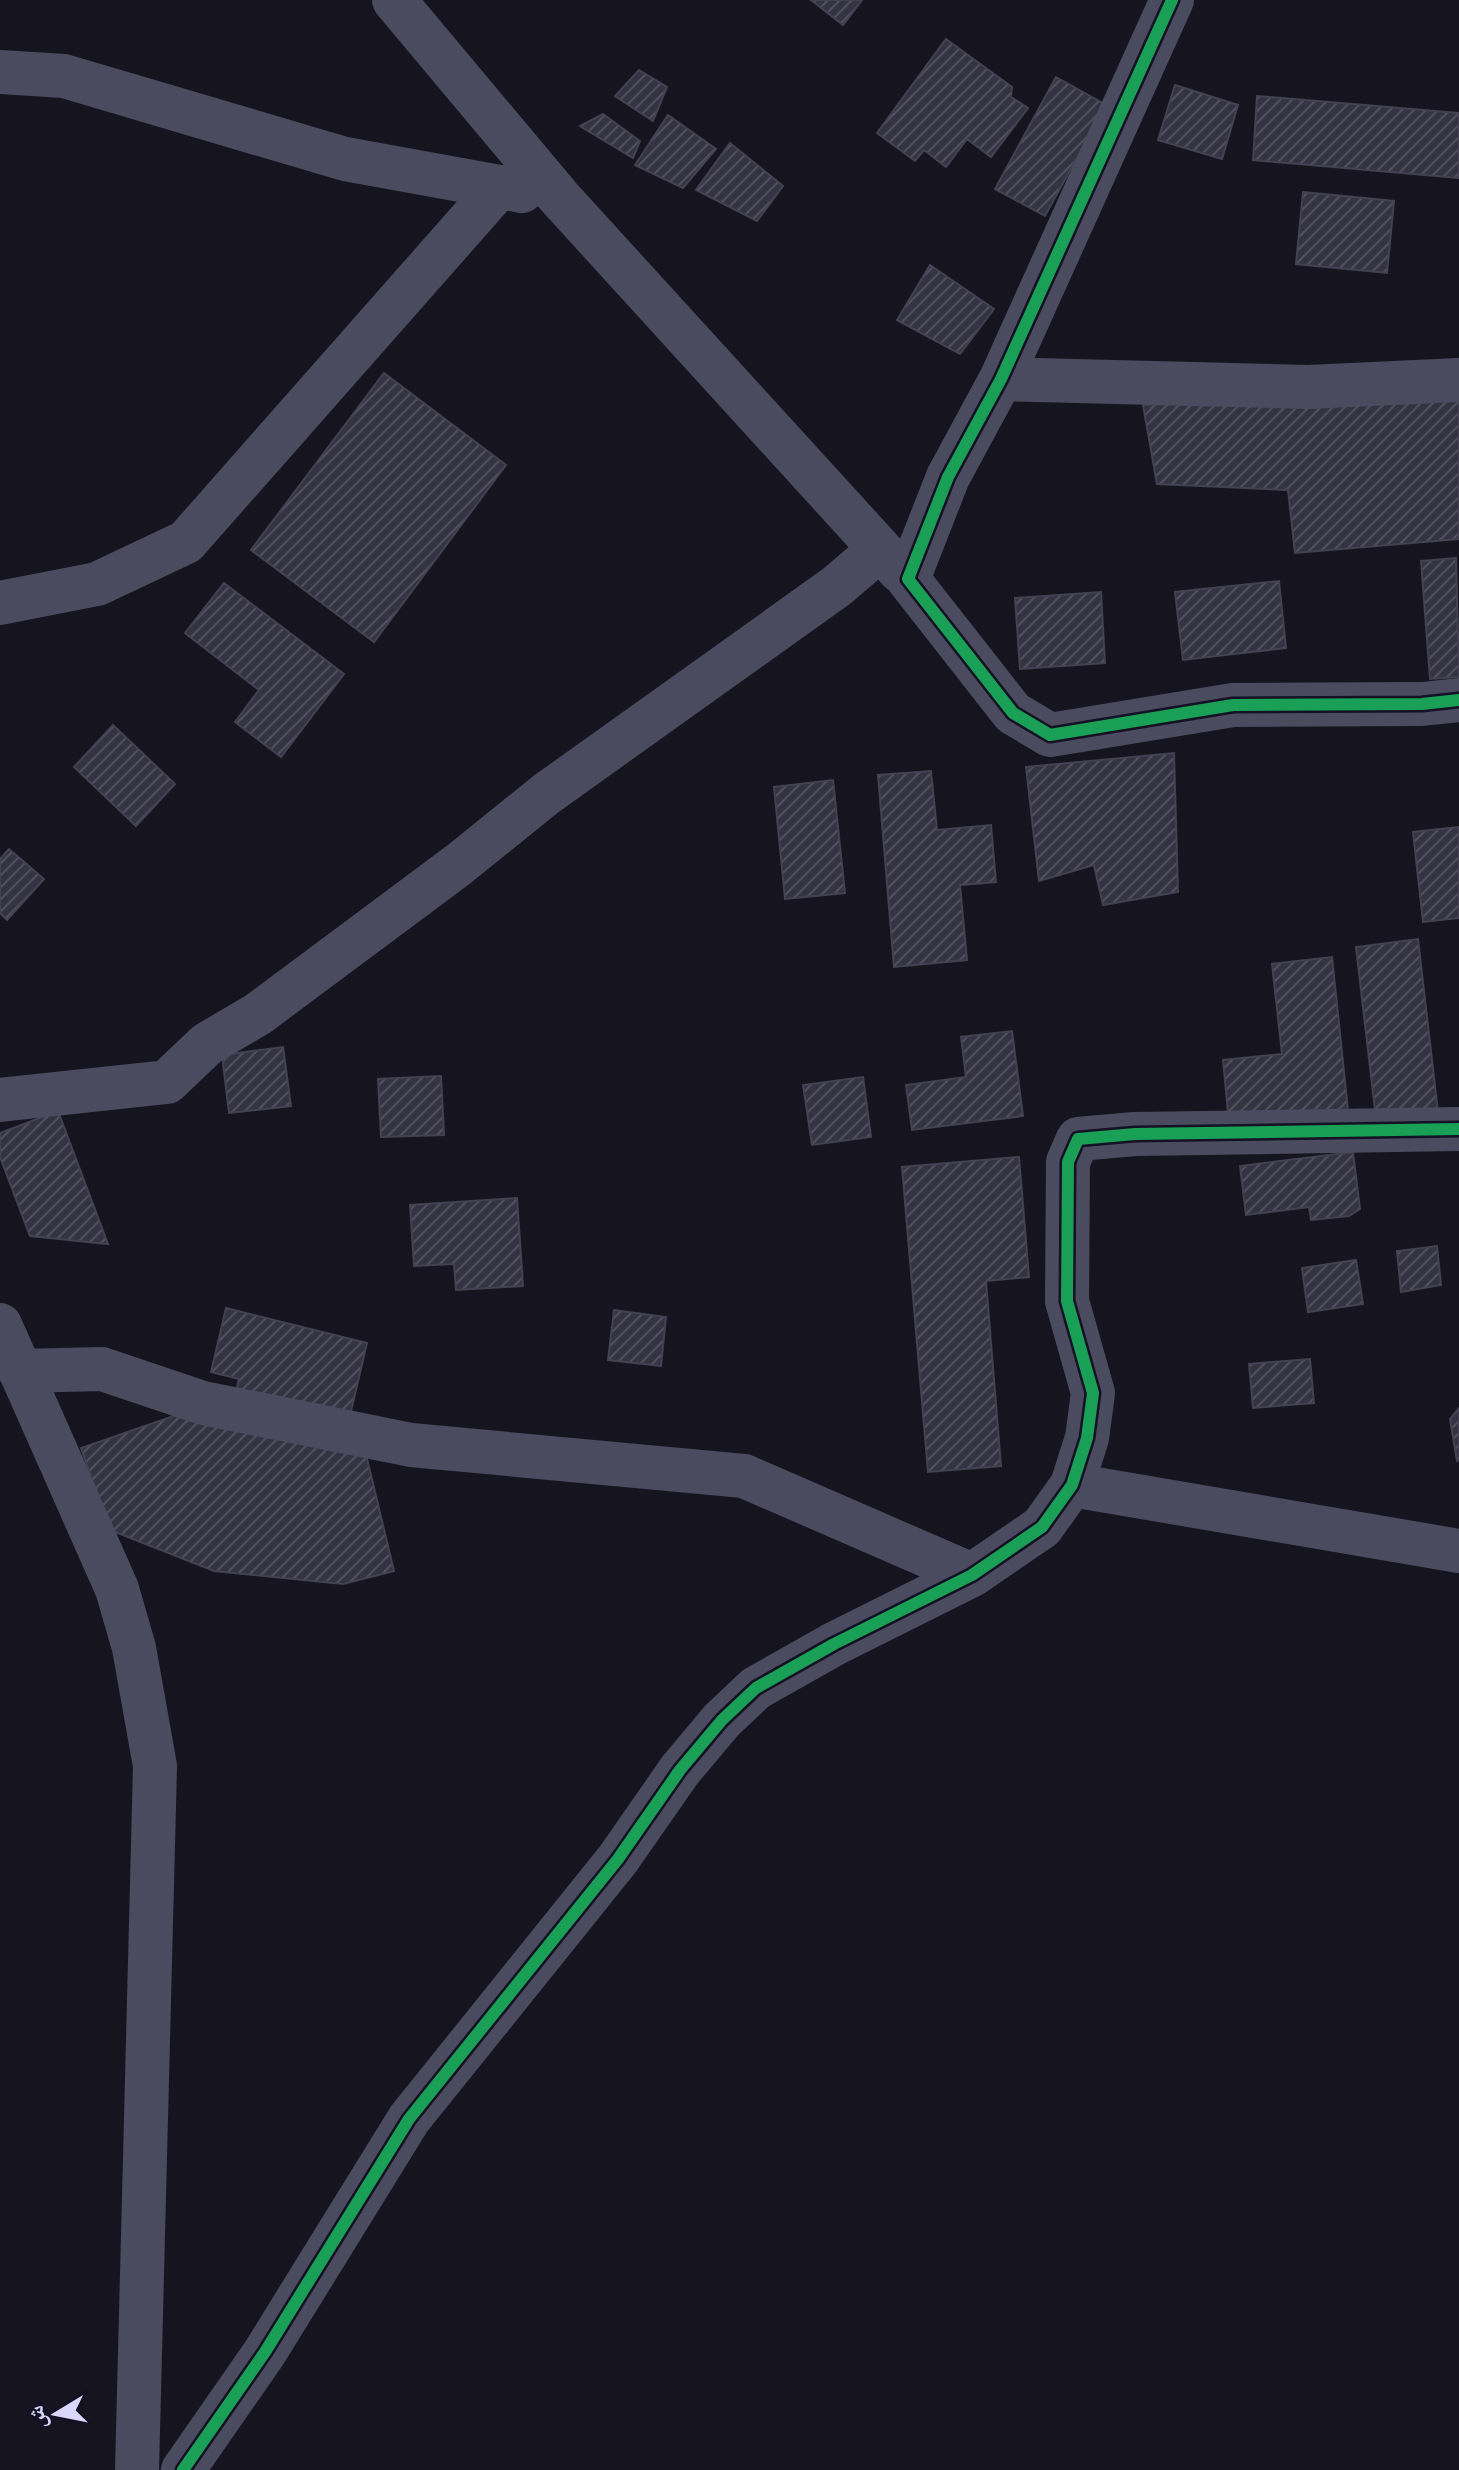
<svg xmlns="http://www.w3.org/2000/svg" width="1459" height="2470" font-family="'Nunito Sans','Noto Naskh Arabic',sans-serif">
<defs>
<pattern id="building-hatch" width="6" height="6" patternUnits="userSpaceOnUse" patternTransform="scale(2)"><rect width="6" height="6" fill="#343341"/><path d="M-1 1l2-2M0 6l6-6M5 7l2-2" fill="none" stroke="#51505d"/></pattern>
</defs>
<rect width="100%" height="100%" fill="#16151f"/>
<path fill="url(#building-hatch)" stroke="#434152" stroke-width="2" d="M811 0H862L843 25Z
M946 39 1012 87 1011 97 1028 108 991 157 967 139 946 167 924 150 915 161 877 133Z
M639 70 667 87 653 121 615 96Z
M1056 77 1106 105 1045 216 995 189Z
M1175 85 1238 105 1222 159 1158 140Z
M1257 96 1459 113V178L1253 160Z
M603 114 640 141 633 158 580 126Z
M668 115 716 149 683 188 635 165Z
M730 143 783 186 757 221 696 190Z
M1303 192 1394 201 1387 273 1296 264Z
M930 265 994 309 960 354 897 320Z
M384 373 506 465 374 642 251 550Z
M1459 393V539L1295 553 1288 490 1157 484 1143 405Z
M1456 558 1459 677 1430 679 1421 561Z
M1279 581 1286 648 1183 660 1175 592Z
M224 583 344 674 281 757 235 722 259 690 185 633Z
M1101 592 1105 663 1020 669 1015 598Z
M113 725 175 784 136 826 74 767Z
M1174 753 1178 892 1103 905 1094 865 1039 881 1026 767Z
M931 771 937 830 991 825 996 882 960 885 967 960 894 967 878 775Z
M833 780 845 893 785 899 774 787Z
M1459 827V918L1423 922 1413 832Z
M9 849 44 879 7 920 0 913V859Z
M1418 939 1438 1112 1376 1119 1356 947Z
M1332 957 1348 1110 1229 1123 1223 1060 1282 1054 1272 964Z
M1012 1031 1023 1116 912 1130 906 1085 966 1077 961 1037Z
M283 1047 291 1106 229 1113 222 1055Z
M441 1076 444 1135 381 1137 378 1079Z
M863 1077 871 1137 812 1145 803 1085Z
M58 1111 108 1244 30 1236 0 1157V1133Z
M1353 1152 1360 1209 1349 1216 1311 1220 1309 1207 1246 1215 1240 1166Z
M1019 1157 1029 1277 986 1281 1001 1466 928 1472 902 1167Z
M517 1198 523 1286 456 1290 454 1264 414 1266 410 1205Z
M1437 1246 1441 1285 1401 1292 1397 1251Z
M1356 1260 1363 1304 1308 1312 1302 1268Z
M226 1308 367 1343 348 1424 235 1396 239 1379 211 1372Z
M614 1310 666 1317 661 1366 608 1360Z
M1310 1359 1314 1403 1253 1408 1249 1364Z
M1459 1408V1460L1457 1461 1450 1419Z
M188 1411 364 1446 394 1571 343 1584 214 1571 110 1530 81 1448Z"/>
<g fill="none" stroke-linecap="round" stroke-linejoin="round">
<path stroke="#4b4b5f" stroke-width="44" d="M394 0 559 197 900 571
M1172 0 1001 379 948 477 908 579 1013 713 1050 735 1233 705 1422 704 1459 700
M0 72 64 76 345 159 522 191
M1001 379 1308 387 1459 380
M0 603 97 584 186 542 499 187
M0 1100 167 1082 207 1044 258 1014 458 865 546 794 837 586 879 550
M0 1325 117 1589 134 1648 155 1766 137 2470
M20 1371 102 1369 203 1403 411 1445 744 1476 972 1575
M1072 1485 1459 1551
M183 2470 265 2352 409 2119 618 1859 680 1770 722 1720 756 1688 834 1644 972 1575 1042 1527 1072 1485 1087 1438 1093 1393 1067 1301 1068 1162 1078 1139 1135 1134 1459 1129"/>
<g stroke="#131123" stroke-width="17">
<path id="cycleway" d="M1172 0 1001 379 948 477 908 579 1013 713 1050 735 1233 705 1422 704 1459 700
M183 2470 265 2352 409 2119 618 1859 680 1770 722 1720 756 1688 834 1644 972 1575 1042 1527 1072 1485 1087 1438 1093 1393 1067 1301 1068 1162 1078 1139 1135 1134 1459 1129"/>
</g>
<use href="#cycleway" stroke="#1a9f57" stroke-width="12"/>
</g>
<g transform="translate(56 2414) rotate(260)" stroke="#131123" stroke-width="6" paint-order="stroke">
<path d="M0-6L14 30L0 20L-14 30Z" fill="#dad7fb"/>
<text y="-12" font-size="22" font-weight="bold" text-anchor="middle" fill="#dad7fb">ش</text>
</g>
</svg>
